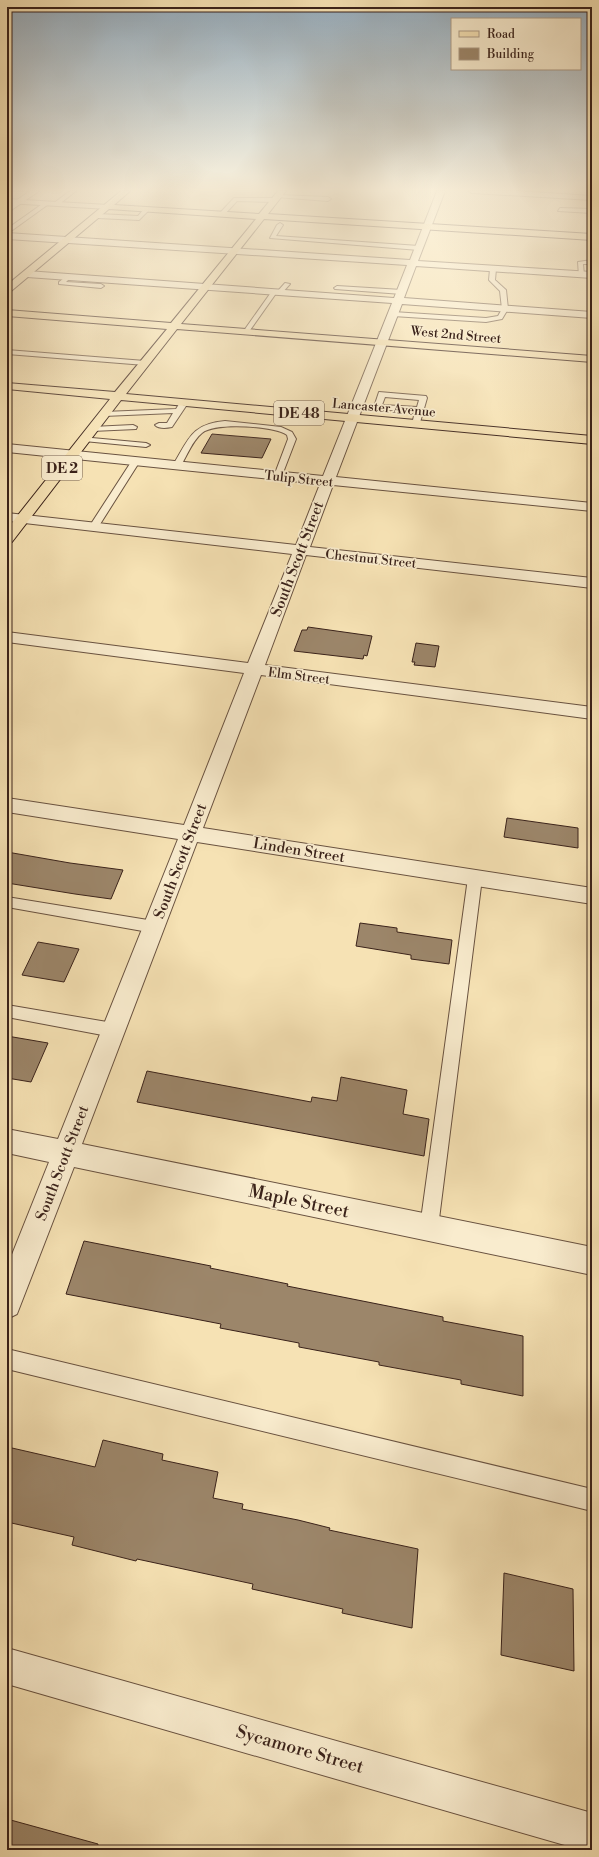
<svg xmlns="http://www.w3.org/2000/svg" width="599" height="1857" font-family="'Libre Bodoni',serif">
<rect width="100%" height="100%" fill="#f6e2b4"/>
<filter id="stains"><feTurbulence type="fractalNoise" baseFrequency=".005" numOctaves="4"/><feColorMatrix values="0 0 0 0 .2 0 0 0 0 .09 0 0 0 0 .02 0 0 0 .5 -.17"/></filter>
<radialGradient id="worn" r=".72"><stop offset=".6" stop-color="#630" stop-opacity="0"/><stop offset="1" stop-color="#630" stop-opacity=".3"/></radialGradient>
<path fill="#d6c19a" stroke="#88725a" d="M7 191H35L7 211Z"/>
<path fill="#9c866a" stroke="#3a221a" d="M212 434 271 439 262 458 201 453Z
M308 627 372 636 367 656 364 655 363 659 294 651 302 630H307Z
M416 643 439 646 435 667 414 665 415 662H412Z
M507 818 578 828V848L504 837Z
M7 852 70 863 123 870 111 899 75 894 7 883Z
M360 923 397 928V932L452 940 449 964 411 959V955L356 946Z
M38 942 79 949 64 982 22 975Z
M7 1036 48 1043 31 1082 7 1078Z
M147 1071 311 1102 312 1097 337 1101 341 1077 407 1090 403 1114 429 1119 424 1156 137 1102Z
M84 1241 211 1266 210 1268 288 1284 287 1286 443 1317V1321L523 1336V1396L461 1384V1380L379 1365V1362L299 1347V1343L220 1328 221 1324 66 1294Z
M103 1440 163 1454 162 1460 218 1472 213 1498 243 1504 242 1509 298 1520 330 1528 329 1530 418 1549 412 1628 342 1613 343 1609 252 1589 253 1584 137 1559 136 1561 72 1545 74 1537 7 1522V1464L12 1448 95 1467Z
M504 1573 573 1589 574 1671 501 1655Z
M7 1819 98 1844 97 1850H7Z"/>
<g fill="none" stroke-linecap="round" stroke-linejoin="round">
<g stroke="#695240" stroke-width="2">
<path id="service" d="M70 191H76L58 205H54V203Z
M278 195 328 197 331 199 328 201 276 197Z
M234 198H275L278 200 275 202 237 201 224 215H220V213Z
M45 202 50 203 7 234V229Z
M145 208 150 209 139 220 98 218 95 216 98 214 138 216Z
M560 208 592 209V213L558 211Z
M280 223 283 225 276 236 419 246 422 248 419 250 270 238 277 225Z
M592 260V264H583L584 275 579 276 578 262Z
M493 267 496 269 495 280 506 290 508 309 502 319 486 322 393 316 390 314 393 312 486 318 498 316 502 309 500 291 489 280 490 269Z
M68 275 71 277 66 282 101 284 104 286 101 288 59 284V282Z
M285 283 290 284 282 293 277 292 248 333H244L243 332 272 291 277 292Z
M337 286 402 290 405 292 402 294 335 289 334 288Z
M7 350 145 361 149 363 145 365 7 354Z
M379 392 426 396 427 398 419 426H413L412 424 415 412 375 409 374 407ZM385 397 419 400 417 407 382 405Z
M179 404 186 406 172 427C167 428 159 429 155 425L159 423H167L173 413 104 416 100 414 104 412 176 409Z
M225 421 281 427 292 432 296 439 281 478 278 479 274 476 288 439 287 435C275 426 214 422 202 433 192 441 187 456 180 467H174L173 465C189 439 191 424 225 421Z
M133 425 137 427 136 429 92 431 88 429 92 427Z
M81 437 146 443 150 445 146 447 84 441H81Z
M133 459H136L140 461 97 529H91L89 527Z
M475 873 480 874 482 878 438 1227 435 1233 429 1236 423 1233 420 1227 468 878 470 874Z
M7 897 154 921 159 923 161 927 159 931 154 933 7 907Z
M7 1005 113 1023 118 1025 121 1030 118 1035 113 1037 7 1017Z
M7 1349 592 1489V1511L7 1369Z"/>
</g>
<g stroke="#695240" stroke-width="2">
<path id="minor" d="M30 191H39L7 213V207Z
M437 191H445L418 261 592 272V278L416 266 404 298 592 312V318L402 304 336 477 592 503V511L333 485 310 547 592 578V588L306 555 265 665 592 707V719L261 675 203 828 592 888V904L197 842 82 1144 592 1247V1275L74 1167 17 1314 7 1319V1267L49 1162 7 1153V1129L58 1139 178 839 7 812V798L184 825 244 673 7 642V632L248 663 292 554 7 521V513L296 545 320 484 7 452V444L323 476 392 303 27 277 22 274 27 271 394 298 407 265 7 239V233L410 260Z
M468 191H517L592 196V200L472 193Z
M7 1648 592 1813V1850H582L7 1684Z"/>
</g>
<g stroke="#695240" stroke-width="2">
<path id="tertiary" d="M7 199 108 205 112 207 108 209 7 203Z"/>
</g>
<g stroke="#3a221a" stroke-width="2">
<path id="primary" d="M121 191H130L114 205 259 214 278 191H286L268 214 592 234V240L264 219 181 324 592 356V362L177 329 126 394 592 436V444L121 400 12 542 7 543V529L110 399 7 389V383L115 392 167 329 7 316V310L171 323 256 219 109 209 10 292 7 293V285Z"/>
</g>
<use href="#service" fill="#f9ecce" fill-rule="evenodd"/>
<use href="#minor" fill="#f9ecce" fill-rule="evenodd"/>
<use href="#tertiary" fill="#f9ecce" fill-rule="evenodd"/>
<use href="#primary" fill="#f6e2b4" fill-rule="evenodd"/>
</g>
<linearGradient id="sky" x2="0" y2="1"><stop stop-color="#94acbe"/><stop offset="0.42" stop-color="#fbf2dd"/><stop offset="1" stop-color="#fbf2dd" stop-opacity="0"/></linearGradient>
<rect width="599" height="451" fill="url(#sky)"/>
<g text-anchor="middle" stroke-width="3.5" stroke-linejoin="round" paint-order="stroke">
<g font-size="13" fill="#3a221a" stroke="#f9ecce">
<text transform="translate(456 334) rotate(5)" y="5">West 2nd Street</text>
<text transform="translate(384 407) rotate(5)" y="5">Lancaster Avenue</text>
<text transform="translate(299 478) rotate(6)" y="5">Tulip Street</text>
<text transform="translate(371 558) rotate(6)" y="5">Chestnut Street</text>
<text transform="translate(299 675) rotate(7)" y="5">Elm Street</text>
</g>
<g fill="#f9ecce" stroke="#735f50" stroke-width="1">
<rect x="274" y="401" width="50" height="24" rx="3"/>
<rect x="42" y="456" width="40" height="24" rx="3"/>
</g>
<g font-size="14" font-weight="bold" fill="#3a221a">
<text x="299" y="418">DE 48</text>
<text x="62" y="473">DE 2</text>
</g>
<g font-size="15" fill="#3a221a" stroke="#f9ecce">
<text transform="translate(297 559) rotate(-69)" y="5">South Scott Street</text>
<text transform="translate(299 850) rotate(9)" y="5">Linden Street</text>
<text transform="translate(180 861) rotate(-69)" y="5">South Scott Street</text>
<text transform="translate(62 1163) rotate(-69)" y="5">South Scott Street</text>
</g>
<g font-size="18" fill="#3a221a" stroke="#f9ecce">
<text transform="translate(299 1201) rotate(12)" y="6">Maple Street</text>
<text transform="translate(300 1749) rotate(16)" y="6">Sycamore Street</text>
</g>
</g>
<rect width="599" height="1857" fill="none" stroke="#f6e2b4" stroke-width="24"/>
<rect x="8" y="8" width="583" height="1841" fill="none" stroke="#3a221a" stroke-width="2"/>
<rect x="12" y="12" width="575" height="1833" fill="none" stroke="#3a221a"/>
<rect x="451" y="18" width="130" height="52" fill="#f9ecce" stroke="#ad9b86"/>
<rect x="459" y="31" width="20" height="6" fill="#f6e2b4" stroke="#ad9b86"/>
<text x="487" y="38" font-size="12" fill="#3a221a">Road</text>
<rect x="459" y="48" width="20" height="12" fill="#9c866a" stroke="#ad9b86"/>
<text x="487" y="58" font-size="12" fill="#3a221a">Building</text>
<rect width="100%" height="100%" filter="url(#stains)"/>
<rect width="100%" height="100%" fill="url(#worn)"/>
</svg>
